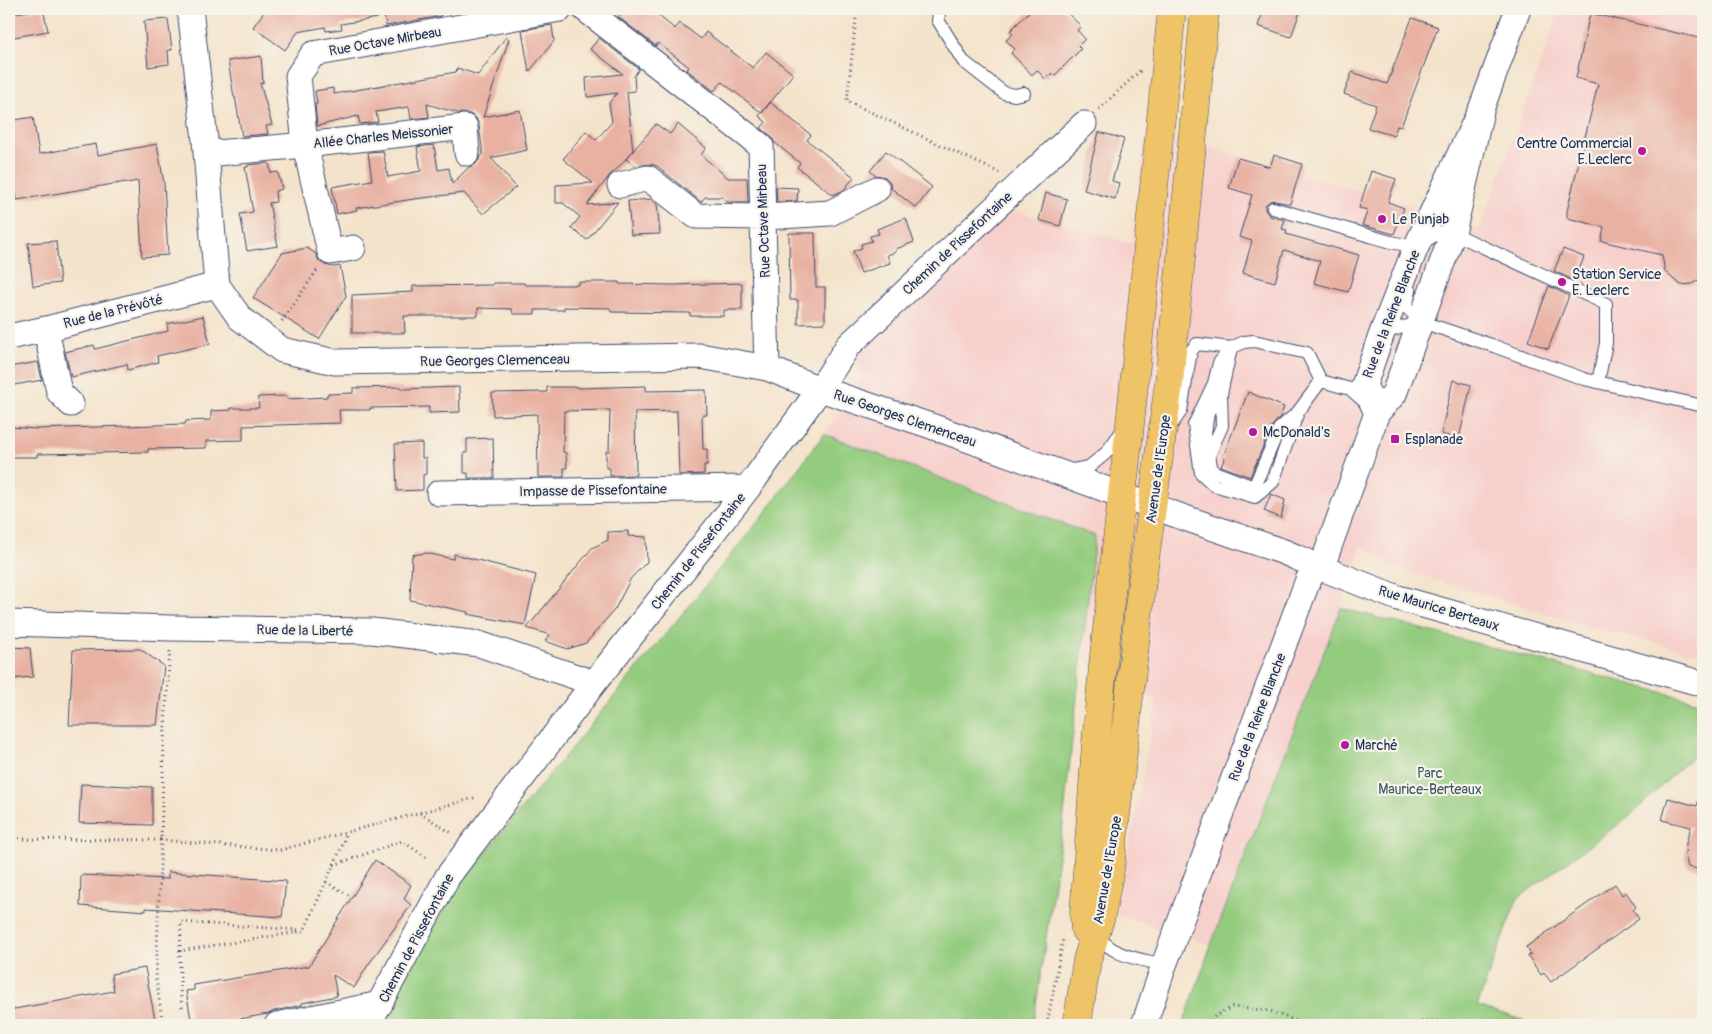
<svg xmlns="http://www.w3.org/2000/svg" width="1712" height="1034" font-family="Pangolin,sans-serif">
<rect width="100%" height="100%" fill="#f7f3e8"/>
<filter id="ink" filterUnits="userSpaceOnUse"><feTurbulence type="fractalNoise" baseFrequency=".02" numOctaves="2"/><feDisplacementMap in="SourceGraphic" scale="10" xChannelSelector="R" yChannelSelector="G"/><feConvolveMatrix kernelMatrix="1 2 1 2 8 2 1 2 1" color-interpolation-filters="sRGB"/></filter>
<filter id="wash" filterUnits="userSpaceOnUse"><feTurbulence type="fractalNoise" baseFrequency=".0096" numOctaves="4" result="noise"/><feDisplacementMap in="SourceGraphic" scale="20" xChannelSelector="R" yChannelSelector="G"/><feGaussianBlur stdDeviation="1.12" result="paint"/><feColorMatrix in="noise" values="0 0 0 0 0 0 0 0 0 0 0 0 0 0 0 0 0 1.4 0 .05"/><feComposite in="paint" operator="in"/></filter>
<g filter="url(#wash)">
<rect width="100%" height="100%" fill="#f4e3cb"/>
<path fill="#f7d0cc" d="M1560 9H1703V655L1587 626 1390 566 1362 545 1341 608 1211 945 1116 914 1157 701 1082 660 1095 536 824 434 863 378 854 352 1007 209 1132 244 1145 128 1413 207 1480 229Z"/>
<path fill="#94cc7f" stroke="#587e6e" d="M824 434 1095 536 1063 823 1033 1025H375L392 993 462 881 762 517Z
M1341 608 1703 703V713L1696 753 1632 814 1517 899 1477 1006 1523 1020 1522 1025H1183L1211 945Z"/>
<g id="blocks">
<path fill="#e8b1a2" d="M43 9 48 31 9 38V14Z
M266 9H377L378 18 341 24 342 29 326 31 325 27 298 32 285 50 253 27Z
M383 9H440L441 16 386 26Z
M625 9H650L675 29 680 23 701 39 706 32 753 68 766 52 793 74 762 113 722 82 714 91 687 70 689 67 658 43 656 46 618 17Z
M1032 9H1063L1081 26 1077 30 1085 39 1078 46 1081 49 1054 76 1052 73 1045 79 1037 70 1032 75 1011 53 1015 49 1006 40 1013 34 1010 31Z
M1264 9H1301L1291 37 1258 26Z
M1590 13 1703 39V277L1692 284 1681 285 1673 279 1665 272 1662 255 1601 241 1604 227 1567 218V211L1598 84 1576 78Z
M1412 18 1438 27 1401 127 1397 126 1394 136 1368 128 1376 105 1344 94 1352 72 1387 84Z
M168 19 172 50H168L169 64 148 67 144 21Z
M552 25 554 41 529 72 522 30Z
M506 37 509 39 483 117 520 110 527 150 491 158 516 187 483 214 464 193 414 199 356 208 357 210 337 214 332 187 372 180 368 152 383 151 388 177 421 171 417 147 434 145 438 170 449 168 452 184 469 167 475 165 483 154 479 126 476 118 470 114 458 113 427 104 429 117 411 119 409 107 376 112 378 122 360 124 358 116 317 126 315 104H317L315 91 333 88 334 94 456 72 457 68 478 75Z
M599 38 639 69 634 76 635 91 627 92 633 151 614 172 610 175 587 205 618 202 587 240 571 228 580 217 563 203H556V185L593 183 563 159 586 131 596 140 612 122 609 103 617 93 587 97 586 78 623 74 590 49Z
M261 56 263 83H260L272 125 266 126 268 134 242 136 235 97H234L228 61Z
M770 102 811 135 807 140 854 177 844 190 833 195 797 167 800 163 775 143 770 135 761 128 766 122 759 116Z
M33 117 39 154 96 144 98 155 157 144 164 183 168 255 142 257 138 181 126 183V182L17 200 10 159 15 158 9 121Z
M656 124 670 134 678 124 706 148 701 155 728 178H747L748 202H728L722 197H705L701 202 657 166 651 164 635 166 626 159Z
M1099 132 1124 139 1112 181 1119 183 1115 199 1084 190Z
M886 151 932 187 916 208 891 188 890 182 885 177 875 175 870 171Z
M1274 155 1302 164 1290 204 1271 200 1265 205V210L1270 216 1285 220 1282 229 1287 230 1286 234 1359 255 1348 292 1314 283 1320 261 1284 250 1275 282 1243 273 1252 241 1239 237 1252 195 1229 188 1238 158 1270 167Z
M269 163 271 173 278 172 282 189 275 191 276 202 269 203 278 246 247 251 240 214 253 212 245 167H248V165Z
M1371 171 1396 179 1388 202 1404 208 1394 234 1362 225 1368 210 1359 208Z
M776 187 798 188 797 201 777 202Z
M1046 193 1067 199 1060 226 1039 220Z
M651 199 657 204 660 234 631 235 628 201Z
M906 218 914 242 896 249V252L887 255 890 263 861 273 853 251 862 248 861 244 872 241 870 236 879 234 877 229Z
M789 233H815L816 287H825V323L798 324V300H790Z
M56 241 60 283 33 286 28 243Z
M307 248 316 254 319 261 325 265 333 267 340 266 346 296 319 339 253 298 282 253Z
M1563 249 1584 257 1575 281 1554 271Z
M578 282H619V284L674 285 742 283V310H724V316H690V313L611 312 610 308 564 307V310H535V314H513L512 309 478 308V316H404L405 333H352V295L413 292V286L493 285V283H524L525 285H578Z
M1549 286 1569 296 1548 349 1528 341Z
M203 316 210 344 157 356 158 362 128 370 127 364 71 377 65 352 94 345 95 349 168 331 167 324Z
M38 362 42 380 9 386V367Z
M1453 380 1471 385 1459 439 1441 434Z
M646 386V391L706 390 707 415H702L703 449H707V465H704V474L679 475 677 411 635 412 636 475 610 476V468H606V451H609L610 410 564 411 563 452 566 453 567 468H564V477H538L537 414 493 416 492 393 547 392V387H578V388Z
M402 387V389L459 387 460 412 429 413V407L370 408V410H339L340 423 243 426V440L206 441V448L148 449V452L37 454V457H9V427L37 429 185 424 186 421 211 420V411L231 410V408H259L258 397 287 396V399L327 397V394L353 393V388Z
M1248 392 1284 407 1280 417 1272 426 1250 477 1221 466 1225 458 1223 457Z
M493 438 494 478H468V473H464V453H467V439Z
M422 443V458H426V474L423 475V490L397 491 395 444Z
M1271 494 1285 500 1281 518 1264 511Z
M628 531V536L646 537 647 562 631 578 615 609 586 643 568 649 545 641 550 635 527 628 592 548 608 540V532Z
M426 553 453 559 454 554 536 575 525 625 467 614 468 612 410 600 412 555Z
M9 647 30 648 33 677 9 679Z
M140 649 164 666 157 725H69L73 650Z
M81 784 152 787V825L79 823Z
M1668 798 1697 806 1699 799 1703 800V870L1688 867 1685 855 1686 843 1691 827 1662 820Z
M375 860 411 885 404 899 411 905 368 965 354 988 333 975 337 996 302 1003V1005L274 1011 268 1014 204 1025H192L186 991 194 990V985L309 966Z
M168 872 286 881 282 917 146 908V911L80 906 81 875 168 879Z
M1615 884 1622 895 1626 892 1636 907 1633 910 1639 919 1551 982 1544 973 1541 975 1528 956 1531 954 1526 947Z
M145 968 156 1025H9V1010L114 991 111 974Z"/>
</g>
</g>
<g filter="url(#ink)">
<use href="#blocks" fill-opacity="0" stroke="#3c4a6e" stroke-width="1"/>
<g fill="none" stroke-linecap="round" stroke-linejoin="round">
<g stroke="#3c4a6e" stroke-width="14">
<path id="lane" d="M940 9 938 20 963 61 1004 93 1015 95 1024 93
M1273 208 1391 242 1416 247 1440 232 1453 233 1606 304V343L1598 382
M1410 291 1406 307 1422 322 1491 345 1584 379 1703 406
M1382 333 1422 322
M1321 381 1298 412 1273 482 1255 497 1214 485 1201 473 1194 425 1214 383 1219 363 1231 348 1244 342 1254 341 1307 353 1321 381 1350 389 1366 403
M1170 427 1181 411 1191 351 1197 344 1231 348 1221 394 1208 412 1205 434 1212 471 1254 487 1279 429 1297 413
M1209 455 1222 426 1221 394
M1067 471 1089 467 1106 453 1124 428
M1097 933C1110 957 1141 959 1164 965"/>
</g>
<g stroke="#3c4a6e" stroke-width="27">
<path id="street" d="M190 9 205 140 217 285 240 318 282 350 335 362 700 356 767 368 820 389 931 426 1185 518 1284 552 1319 567 1398 598 1703 684
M585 9 761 146 767 368
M206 154 305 145 298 76 313 54 560 9
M620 185 648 178 696 216 764 217 830 213 877 189
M353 248 330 252 305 145 465 127 467 153
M46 329 59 392 71 404
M9 337 46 329 217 285
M1377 413 1364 385 1382 333 1416 247 1482 107 1518 9
M439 493 748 488
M9 623 171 628 372 631 479 644 594 683
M277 1025 380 1004
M368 1025 448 876 594 683 748 488 820 389 848 346 1084 124
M1144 1025 1164 965 1308 580 1326 555 1377 413 1394 394 1453 233 1482 107"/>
</g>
<g stroke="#3c4a6e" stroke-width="29">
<path id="primary" d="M1085 930 1084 915 1096 743 1104 655 1129 434 1172 9
M1077 1025 1087 960 1101 916 1110 869 1142 581 1169 383 1205 9"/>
</g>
<path stroke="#3c4a6e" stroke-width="3" stroke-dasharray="1 4" stroke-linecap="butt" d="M857 9 847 101 1000 173
M1099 109 1142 69
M282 321 318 269
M420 813 453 834
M9 839 161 840 164 742 170 649
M334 865 402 841 426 857
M326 882 352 897
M180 951 181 922 299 930
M182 1007 180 989V951L304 931 343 844 346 833
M163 1025 156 979 161 840 280 850 478 797
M1047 1025 1063 939
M1208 1025 1215 1016 1232 1007 1270 1011 1306 1025
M1418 1025 1425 1020 1445 1022 1453 1025"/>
<use href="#lane" stroke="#fff" stroke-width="12"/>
<use href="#street" stroke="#fff" stroke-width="25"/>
<use href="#primary" stroke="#efc469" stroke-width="28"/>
</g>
</g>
<g fill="#b5179e" stroke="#f7f3e8" stroke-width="2">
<circle cx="1642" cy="151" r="5"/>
<circle cx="1382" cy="219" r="5"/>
<circle cx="1562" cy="282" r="5"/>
<circle cx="1253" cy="432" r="5"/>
<rect x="1390" y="434" width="10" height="10" rx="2.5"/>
<circle cx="1345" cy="745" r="5"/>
</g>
<g text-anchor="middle" stroke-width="4.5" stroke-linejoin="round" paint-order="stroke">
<g font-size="14" fill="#1b2f5e" stroke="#f7f3e8">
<text transform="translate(385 41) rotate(-10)" y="5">Rue Octave Mirbeau</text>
<text transform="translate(383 136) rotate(-6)" y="5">Allée Charles Meissonier</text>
<text transform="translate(763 221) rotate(-92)" y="5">Rue Octave Mirbeau</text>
<text transform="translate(957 243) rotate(-43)" y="5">Chemin de Pissefontaine</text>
<text transform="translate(113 311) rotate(-14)" y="5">Rue de la Prévôté</text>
<text transform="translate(1391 314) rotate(-69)" y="5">Rue de la Reine Blanche</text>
<text transform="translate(495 360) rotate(-1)" y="5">Rue Georges Clemenceau</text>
<text transform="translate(905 418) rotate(19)" y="5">Rue Georges Clemenceau</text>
<text transform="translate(1158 469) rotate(-82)" y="5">Avenue de l'Europe</text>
<text transform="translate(593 490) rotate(-1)" y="5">Impasse de Pissefontaine</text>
<text transform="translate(698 551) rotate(-52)" y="5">Chemin de Pissefontaine</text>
<text transform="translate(1439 608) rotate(17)" y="5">Rue Maurice Berteaux</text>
<text transform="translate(305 630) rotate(1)" y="5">Rue de la Liberté</text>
<text transform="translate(1257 717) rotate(-69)" y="5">Rue de la Reine Blanche</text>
<text transform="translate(1107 870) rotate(-80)" y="5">Avenue de l'Europe</text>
<text transform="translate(416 938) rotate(-62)" y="5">Chemin de Pissefontaine</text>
</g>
<g font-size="14" fill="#1b2f5e" stroke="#f7f3e8" text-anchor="start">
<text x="1632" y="148" text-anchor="end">Centre Commercial<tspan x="1632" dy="16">E.Leclerc</tspan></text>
<text x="1392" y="224">Le Punjab</text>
<text x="1572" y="279">Station Service<tspan x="1572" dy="16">E. Leclerc</tspan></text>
<text x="1263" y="437">McDonald's</text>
<text x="1405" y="444">Esplanade</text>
<text x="1355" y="750">Marché</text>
</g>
<g font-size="14" fill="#395666" stroke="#f7f3e8">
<text x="1430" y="778">Parc<tspan x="1430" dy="16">Maurice-Berteaux</tspan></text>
</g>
</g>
<rect width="1712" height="1034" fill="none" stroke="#f7f3e8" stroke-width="30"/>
</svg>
